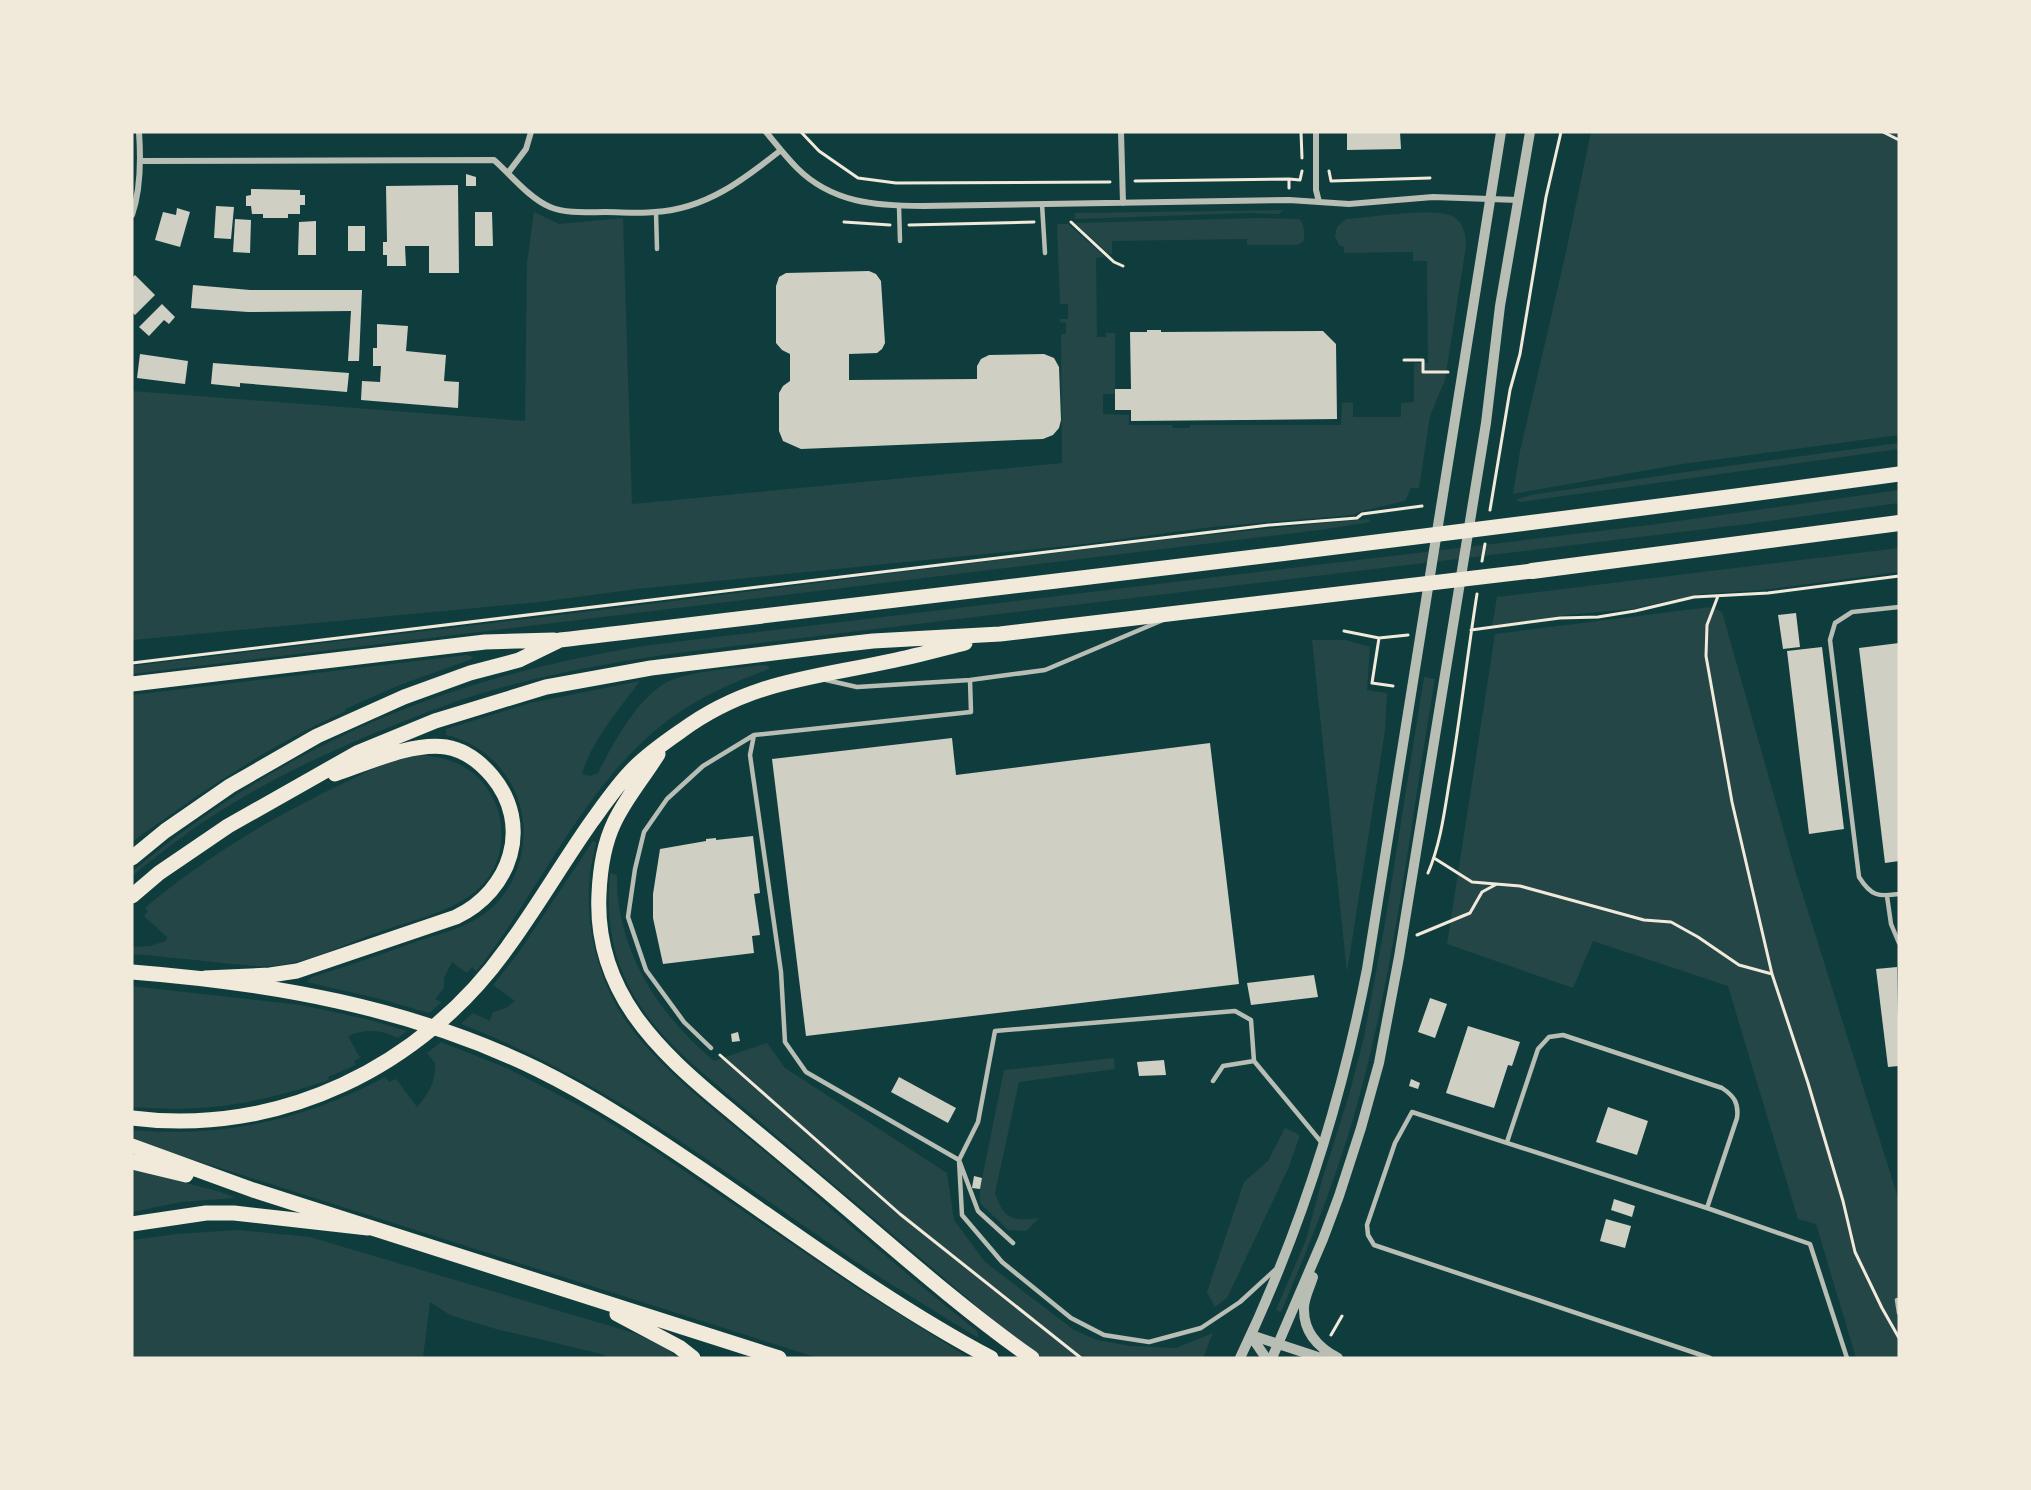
<svg xmlns="http://www.w3.org/2000/svg" width="2031" height="1490" font-family="'IBM Plex Sans',sans-serif">
<rect width="100%" height="100%" fill="#0f3d3e"/>
<path fill="#244646" d="M1591 132H1899V435L1682 464 1513 494 1520 451 1566 252Z
M1283 210 1279 214 1249 213 1075 219V213Z
M534 212 559 224 623 218 632 504 1062 463 1061 334H1066V323L1060 322V319H1068V304H1060L1057 224H1068L1105 257 1096 258 1097 337H1106V333H1115V394H1103V414L1129 415V425H1172L1173 428H1190V425H1341L1342 403 1353 402V417H1401V403L1414 402V363H1428L1427 261H1413V252L1344 253V247L1339 245 1335 236 1337 227 1346 219C1371 217 1428 208 1450 215 1463 220 1466 234 1466 246L1445 380 1430 416 1419 488H1411L1405 501 1362 511 1353 515 1212 527 1085 544 637 589 540 602 132 640V391L525 421 527 263Z
M1261 218 1299 219C1305 224 1305 235 1303 242L1297 245H1247V239L1112 241V254H1109L1075 223Z
M1899 443V449L1521 502 1515 500 1531 495 1713 468Z
M1899 490V503L1747 524 685 652C626 660 568 670 511 685 467 696 424 713 382 730 316 757 252 788 193 829 172 844 152 860 132 876V872L140 865C295 738 455 676 650 645L1650 525Z
M1369 519 1370 522 1320 530 132 674V666C333 641 535 619 736 593 947 567 1156 538 1369 519Z
M1899 548V572L1762 590 1700 594 1632 609 1566 615 1492 626 1497 597Z
M1710 607 1722 612 1795 870 1899 1201V1358H1856L1816 1224 1798 1219 1728 986 1593 941 1573 988 1447 944 1495 634Z
M1312 640H1346L1370 647 1367 690 1387 693 1385 731 1347 972Z
M467 655 473 657 470 660 402 684 345 709 346 711C269 745 200 793 132 842V695Z
M765 665 769 667V669C734 682 702 696 671 718 588 779 544 882 483 963L476 971 472 967 467 973 452 962 444 978V988L435 999 442 1002 429 1013 380 999 307 982 312 977C348 966 385 953 421 940 442 933 465 928 484 914 519 889 532 839 518 799 507 767 479 742 446 735V729L530 703 640 681C618 711 593 738 582 774L590 776 598 773C613 744 634 704 662 685 682 671 740 668 765 665Z
M1424 677 1435 679C1411 816 1397 956 1361 1090 1341 1167 1312 1239 1281 1312L1276 1310 1306 1240 1322 1180 1349 1095 1364 1037 1385 923Z
M421 755C454 758 479 769 494 800 501 815 503 832 500 849 490 907 422 916 376 933 343 945 308 963 272 966 253 967 233 964 213 962 186 959 159 956 132 954V947L150 946 166 941 167 937 144 916 148 911 145 908C202 859 276 815 344 783 369 771 393 757 421 755Z
M593 841 596 842C595 852 591 862 590 873 585 918 594 961 614 1001 643 1059 722 1115 771 1157 839 1215 906 1275 977 1331L979 1337H977C933 1310 889 1284 846 1255 722 1170 602 1078 461 1024L473 1013 490 1021 493 1012 506 1008 515 1001 493 985 517 955Z
M610 873 617 875C616 950 658 1014 714 1061L767 1043 785 1068 947 1173 954 1220 985 1262 1074 1330 1097 1340 1131 1346 1176 1348 1213 1333 1203 1358H1041L1024 1346 698 1069C634 1013 602 960 610 873Z
M132 986 301 1005 366 1019 407 1031 398 1038C381 1029 365 1029 348 1036L360 1058 354 1061 356 1065 328 1077 329 1080C260 1103 205 1113 132 1107Z
M441 1042 509 1069 599 1116 652 1149 855 1287 969 1358H818L132 1140V1130C221 1138 306 1120 385 1077L389 1082 396 1079 417 1107C429 1094 436 1081 435 1063L427 1053Z
M1114 1058 1115 1069 1019 1082 995 1193C1004 1219 1012 1222 1039 1218L1026 1231 1008 1230 980 1203V1189L1004 1070Z
M1285 1128 1300 1135 1288 1169 1227 1298 1215 1307 1207 1292 1244 1182 1268 1161Z
M132 1169 221 1192 235 1198 181 1202 132 1212Z
M238 1230 310 1237 634 1333 666 1348 677 1358H609L602 1354 496 1329 450 1315 430 1302 423 1358H132V1240L177 1234Z"/>
<path fill="#cfcfc3" d="M1347 132H1400L1401 149 1347 150Z
M466 174 476 177V186H466Z
M458 185 459 273H429V246H405L406 266H387V255H383V242H387L386 186Z
M251 189 300 190V195H305V205H300V214H288V218H263V214H252L251 206H246V196L251 195Z
M216 206 234 207 231 239 214 238Z
M177 208 190 212 180 247 155 240 163 212 176 215Z
M475 212H492L493 246H475Z
M235 219 251 220 250 253 233 252Z
M316 221V255H298L299 222Z
M348 226H365V251H348Z
M869 271 876 274 881 281 885 343 882 349 877 353 849 354V380L977 379V366L981 359 989 355 1044 354 1054 358 1059 367 1061 420 1059 428 1053 435 1043 439 801 449 783 441 779 431V393L783 386 790 381V354L782 350 776 343V286L779 277 786 273Z
M135 275 155 295 135 315 132 312V278Z
M193 285 250 290H362L359 361H348L351 311 248 312 191 308Z
M162 304 175 317 169 324 164 320 149 336 139 327Z
M377 324 408 326 406 351 446 355 444 381 459 382 458 408 361 400 362 381 380 382 381 366H373V348H377Z
M1147 330H1161V332L1323 331 1336 344 1337 419 1131 421V410H1115V389H1131L1130 332H1147Z
M140 354 188 361 185 384 137 378Z
M213 363 349 373 347 392 240 383V387L211 384Z
M1796 613 1800 647 1783 649 1778 615Z
M1899 643V861L1885 863 1859 648Z
M1822 647 1844 829 1809 834 1787 651Z
M952 738 956 775 1210 743 1239 984 806 1036 772 759Z
M753 836 760 893 754 894 760 935 752 936 754 953 663 964 653 918V894L660 849 706 841V839L716 838V840Z
M1897 967 1899 1066 1888 1067 1876 969Z
M1314 975 1318 997 1251 1005 1247 983Z
M1430 998 1447 1004 1435 1038 1418 1032Z
M1468 1026 1520 1042 1512 1066 1508 1065 1494 1108 1446 1093Z
M738 1032 740 1041 732 1042 731 1034Z
M1164 1060 1166 1075 1139 1076 1137 1062Z
M899 1077 956 1108 948 1123 891 1092Z
M1411 1079 1420 1083 1418 1089 1409 1086Z
M1608 1107 1648 1121 1637 1155 1596 1142Z
M974 1176 982 1178 980 1189 972 1188Z
M1614 1199 1635 1206 1632 1217 1611 1210Z
M1606 1219 1631 1226 1625 1248 1600 1241Z"/>
<g fill="none" stroke-linecap="round" stroke-linejoin="round">
<path stroke="#f1e9da" stroke-width="3" d="M801 132 819 151 858 178 896 183 1110 182
M1301 132 1302 158
M1883 132 1899 140
M1329 171 1331 181 1430 178
M1135 181 1289 179
M1289 188V179L1300 180 1302 171
M844 222 890 225
M1071 222 1114 262 1123 266
M909 225 1034 222
M1404 360H1423V372H1448
M1490 510 1510 390 1520 354 1546 197 1561 132
M1482 561 1485 544
M1718 596 1707 625 1706 656 1732 802 1772 974 1808 1083 1843 1201 1855 1252 1882 1308 1899 1338
M1471 630 1560 618 1598 617 1635 611 1694 597 1768 593 1899 576
M1344 631 1379 638 1408 635
M1379 638 1372 683 1393 686
M132 663 1269 525 1357 518 1362 514 1422 506
M1434 858 1472 882 1520 886 1644 920 1671 922 1698 937 1739 965 1772 974
M1428 873C1440 845 1444 815 1449 784 1460 721 1467 657 1477 594
M1417 935 1470 913 1482 892 1495 885
M720 1055 900 1214 1081 1358
M1331 1335 1342 1316"/>
<path stroke="#b8beb3" stroke-width="4.5" d="M1042 204 1045 253
M899 206 900 241
M656 212 657 249
M1899 607 1852 612 1835 623 1830 640 1859 877C1871 896 1878 897 1899 894
M826 680 857 687 970 680 1045 670 1163 620
M754 735 750 755 781 972 785 1042 806 1072 959 1160 978 1211 1013 1243
M1887 896 1891 924 1899 943
M711 1048 684 1022 646 970 628 917 635 869 644 832 667 799 703 766 754 735 971 712 970 680
M1213 1081 1223 1066 1254 1061
M1507 1142 1538 1049 1549 1037 1563 1035 1722 1088C1734 1096 1739 1103 1737 1118L1707 1208
M1275 1270 1240 1302 1201 1328 1149 1342 1104 1335 1071 1318 1002 1262 962 1215 959 1160 978 1122 995 1031 1235 1011 1251 1020 1254 1061 1322 1143
M1897 1300 1899 1313
M1710 1358 1374 1245 1368 1235 1367 1225 1395 1143 1412 1112 1707 1208 1810 1244 1847 1358"/>
<path stroke="#b8beb3" stroke-width="6" d="M766 132C776 144 786 157 797 168 832 203 876 206 923 206L1289 200 1349 204 1433 197 1518 200
M1121 132 1123 203
M1316 132V190L1319 202
M141 161 494 160C511 175 529 198 550 207 567 214 587 212 605 212 621 212 639 214 655 212 706 209 743 180 781 150
M508 173 526 149 531 132
M132 215C141 189 141 160 139 132"/>
<path stroke="#b8beb3" stroke-width="10" d="M1313 1277C1310 1287 1303 1300 1304 1310 1304 1333 1319 1348 1338 1358
M1251 1335 1321 1358
M1251 1336 1266 1358
M1240 1358C1299 1235 1341 1103 1367 969L1501 132
M1272 1358 1323 1239 1339 1196 1361 1128 1379 1063 1399 957 1486 423 1500 306 1530 132"/>
<path stroke="#f1e9da" stroke-width="15" d="M132 972C271 983 410 1007 537 1069 594 1097 648 1133 701 1169 796 1234 889 1304 991 1358
M132 1146 253 1190 779 1358
M132 1162 186 1175
M617 1314 679 1347 693 1358"/>
<path stroke="#f1e9da" stroke-width="15" d="M132 684 485 642 554 640
M658 754C644 777 625 799 614 823 603 846 600 870 599 894 594 991 657 1050 726 1107 754 1130 782 1154 810 1177 883 1238 954 1303 1032 1358
M132 858 165 831 230 786 317 736 404 697 470 673 519 660 560 640C1007 587 1453 535 1899 474
M132 896 159 873 228 826 357 753 435 721 546 687 651 668 838 645 873 641 1000 634 1532 571
M205 978 270 975 297 971 456 917C511 891 533 825 492 776 480 762 465 750 446 747 412 742 368 763 335 774
M132 1118C279 1137 422 1067 507 948 537 907 563 862 592 821 605 803 618 784 633 769 647 755 665 742 681 731 749 681 813 678 891 661 916 656 941 649 965 643
M132 1224 206 1213H234L368 1228"/>
<path stroke="#f1e9da" stroke-width="16" d="M1532 571 1899 523"/>
</g>
<rect width="2031" height="1490" fill="none" stroke="#f1e9da" stroke-width="267"/>
</svg>
